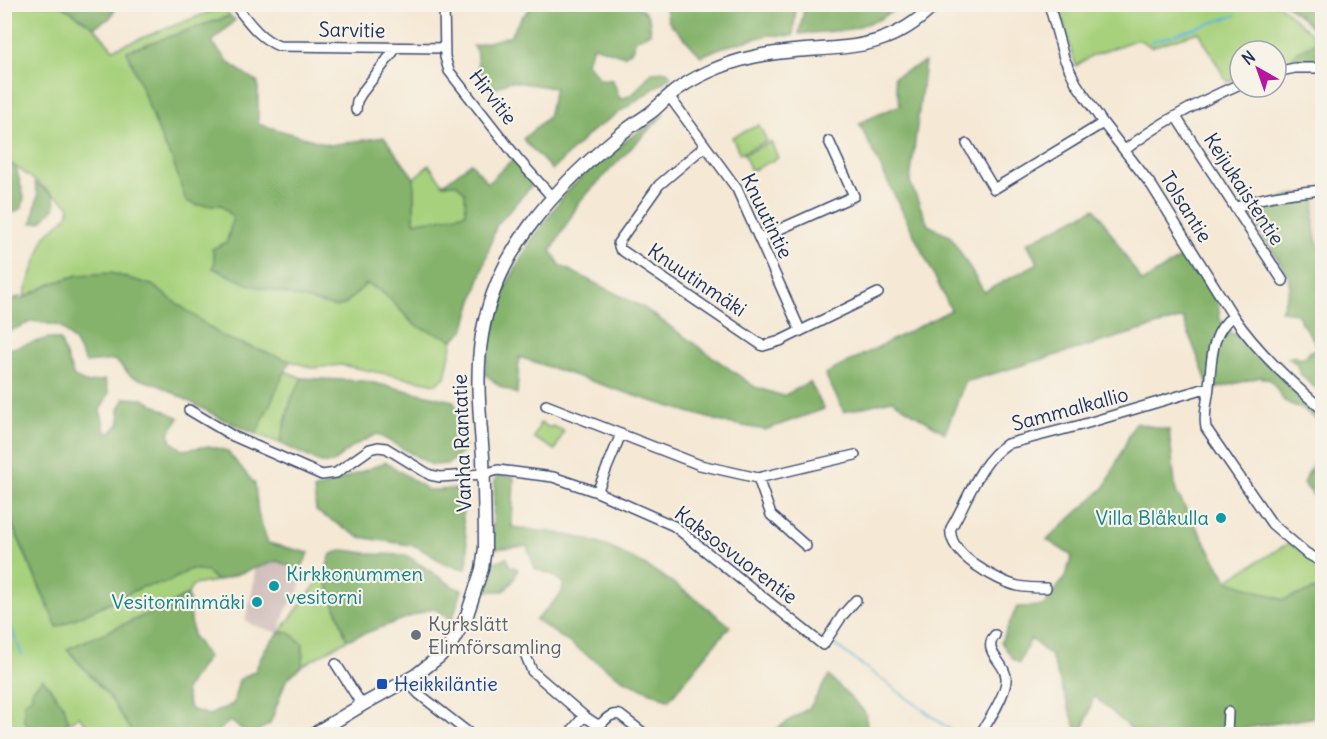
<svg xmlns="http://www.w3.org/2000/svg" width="1327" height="739" font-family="Delius,sans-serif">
<rect width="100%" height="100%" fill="#f7f3e8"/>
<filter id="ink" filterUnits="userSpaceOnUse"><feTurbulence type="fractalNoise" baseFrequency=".0167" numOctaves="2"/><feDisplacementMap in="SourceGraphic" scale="12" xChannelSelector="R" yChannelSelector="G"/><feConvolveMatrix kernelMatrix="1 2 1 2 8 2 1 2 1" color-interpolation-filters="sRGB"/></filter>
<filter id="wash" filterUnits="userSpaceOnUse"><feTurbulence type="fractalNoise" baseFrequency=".008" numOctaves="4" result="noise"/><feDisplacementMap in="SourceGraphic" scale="24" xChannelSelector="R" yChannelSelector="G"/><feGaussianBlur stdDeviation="1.35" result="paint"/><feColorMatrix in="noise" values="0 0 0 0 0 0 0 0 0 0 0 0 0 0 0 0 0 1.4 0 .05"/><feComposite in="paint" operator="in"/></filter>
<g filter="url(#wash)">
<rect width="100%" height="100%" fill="#f5e8d4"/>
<path fill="#f5d3c1" d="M1322 196V252L1318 245 1312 225 1316 197Z"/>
<path fill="#d1c0bc" d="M277 561 300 570V590L286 610 279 633 252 625 245 620 253 587 255 568Z"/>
<path fill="#a7d17c" stroke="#61806d" stroke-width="1.5" d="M4 5H61L94 27 113 49 225 6 229 16 127 51 164 145 172 158 186 201 197 205H221L234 217 227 242 344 305 366 284C387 291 398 309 413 324 419 329 444 335 453 340L445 377 436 384 341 365 312 368 241 345 223 337 201 322 152 285 78 275 51 284 23 298 45 236 67 216 70 206 5 159Z
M1058 5H1279L1310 32 1316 41 1312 45 1297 52 1286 66 1276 68V51H1240V77L1227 82 1199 32 1151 47 1138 39 1091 56 1076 66Z
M759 125 767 141 740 154 732 137Z
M771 142 778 158 751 171 744 154Z
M429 165 443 184H457L466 193V213L440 219 414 223V178Z
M285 371 302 378 291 400 280 443 256 434Z
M540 423 551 428 552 426 564 431 555 450 534 438Z
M4 507 57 627 142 587 168 582 191 569 206 571 217 581 193 585 188 594 173 603 67 649 110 698 133 734H94L79 716 53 734H5Z
M1289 543 1322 566V587L1283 600 1227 580Z
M324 574 347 640 302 666 303 644 289 632 279 633Z"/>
<path fill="#85b36c" stroke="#507165" stroke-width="1.5" d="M61 5H117L110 18 94 27Z
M534 5H635C647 12 652 18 650 33L636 39 632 50 624 56 594 46 586 62 600 79 613 80 619 97 622 99 633 94 652 72 667 71 671 77 592 131 552 170 523 139 548 117 555 88 509 81 492 90 481 84 476 50 473 46 510 36 521 18Z
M663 5H796L793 36 768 35 720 48 701 56 668 21 666 8Z
M805 5V4L903 5 878 20 847 30 799 34Z
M1286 5H1322V49C1318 28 1302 18 1286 5Z
M230 16 235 20 212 42 229 63 258 83V124L330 145 384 137 414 178V222L440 219 466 213 465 193 457 184H443L471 163 488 183 513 159 528 174 531 186 496 226 464 330 453 340C444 335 419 329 414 324 398 309 388 291 366 284L344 305 336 307 247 284 213 268 215 261 212 249 227 242 233 217 221 205H197L186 201 172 158 164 145 127 51Z
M1316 41 1318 62 1286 66 1297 52 1312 45Z
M925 62 910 182 928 225 951 237 984 292 1038 263 1027 243 1095 208 1142 282 1188 253 1218 302 1220 320 1233 335 1236 333 1322 416V424L1304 410 1284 401 1271 380 1260 377 1210 390 1183 318 965 382 945 433 892 400 844 412 825 374 951 310 859 123 900 105 894 77Z
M665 113 580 201 551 251 561 266 644 308 755 387 783 396 810 382 824 409 765 430 722 422 645 399 519 357 517 394 501 387 484 373 498 300 531 241 567 191 604 156Z
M5 159 16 168 24 197 22 208 12 213 5 211Z
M35 183 54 196 55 207 41 222 32 223 38 195Z
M1309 193 1316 197C1313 218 1311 234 1322 252V389L1321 393C1312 384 1298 377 1297 364L1288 358 1295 356 1300 359 1306 357 1309 352 1316 349 1319 350 1313 339 1300 321V318L1295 313 1281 311 1290 287 1288 275 1251 218 1255 208 1290 195Z
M111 273 152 285 223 337 290 361 256 434 222 419 161 386 131 376 115 360 86 363 74 341 60 326 33 321 5 333V302L18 297 23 298 51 284 78 275Z
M49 338 60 340 74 377 87 383 105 380 109 393 100 410 105 430 110 434 120 423 119 409 125 398 143 399 179 418 169 433 172 442 183 450 209 446 227 451 255 484 258 514 268 543 309 553 300 570 277 561 217 581 206 571 191 569 168 582 142 587 57 627 5 507V350Z
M302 378 365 381 453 401 461 416 464 451 448 464 432 465 377 434 355 445 332 463H321L280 443 291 400Z
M1135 423 1169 430 1176 492 1227 580 1283 600 1322 587V716L1209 734H1137L1094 696 1082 734H1078L1051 656 1031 639 1019 663 1013 659 1001 642 1017 607 1044 606 1065 577 1072 556 1047 540 1105 487Z
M1322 447V487L1314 496 1303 483Z
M386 462 428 490 461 489 465 498C457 522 473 542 466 569L447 565 416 546 359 537 316 511 314 490Z
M497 476 514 477 512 527C536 531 561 532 585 539 635 553 690 593 730 626L669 700 622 679 536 620 561 594 564 583 551 574 535 569 527 546 493 549 492 539 495 480Z
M344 550 373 554 406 555 454 587 462 590 452 620 433 608 347 640 324 574 331 554Z
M507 558 509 565 518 569 513 581 504 591H483L491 563Z
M188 594 193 636 208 657 185 690 190 709 209 715 233 704 239 680 255 671 265 649 279 633 289 632 303 644 302 666 286 680 270 724 252 734H249L230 721 214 734H133L110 698 67 649 173 603Z
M829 676 865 712 868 730 884 734H769L810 707Z
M43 679 64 706 69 723 53 730 49 734H35L24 721V703L32 696V690Z"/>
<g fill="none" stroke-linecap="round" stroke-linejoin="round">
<path stroke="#5db5da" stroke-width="2" d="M1151 42 1236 15
M4 610 22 655
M835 645 956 734
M4 686 9 678"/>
</g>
</g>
<g filter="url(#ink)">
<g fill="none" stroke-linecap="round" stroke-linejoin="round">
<g stroke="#3c4b70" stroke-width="12">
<path id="minor" d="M444 4 445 57 449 71 518 159 552 197
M1049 4 1064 58 1076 83 1103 123 1152 186 1233 316C1257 351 1290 382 1322 409
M239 10C251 25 261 39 279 46L444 48
M1276 72 1295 68H1322
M669 96 737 189 800 330
M356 110 357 101 361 94 396 48
M1176 117 1283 281
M967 144 994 189 1103 123
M705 146 659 185 618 243 620 249 763 346 780 341 878 293
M1125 150C1159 123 1201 101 1240 84
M1235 208C1263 195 1292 193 1322 190
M760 238 854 196 829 141
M1233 316C1210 333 1212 361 1209 386 1208 401 1203 412 1206 428L1272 524 1306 553 1322 562
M546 405 700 465 758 478 855 455
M189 410 233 436 322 475 336 473 370 449 378 447 386 448 430 475 440 477 483 474 498 470 553 477 597 492 674 526 823 645 842 616 856 600
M758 478 771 515 806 546
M597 492 621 434
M1046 588C1037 588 1027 588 1018 586 997 581 947 554 951 528 968 500 979 462 1007 444L1081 425 1209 387
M524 651 532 671 584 716
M336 664 362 705
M407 681 419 694 470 734
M569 734 584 716 596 724H601C607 718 611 713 620 715L645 734
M980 734C988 722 1008 692 1006 677 1005 662 981 651 995 635
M1227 734 1228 712"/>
</g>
<g stroke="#3c4b70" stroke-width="15">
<path id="major" d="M314 734 362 705 416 675 440 656 451 644 466 618 482 569 485 548C485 518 484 487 483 457 480 416 475 376 482 335 496 251 554 189 617 137 628 128 639 121 650 113 658 107 664 100 670 95 692 77 725 63 753 57 821 41 879 63 935 4"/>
</g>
<use href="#minor" stroke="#fff" stroke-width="9"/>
<use href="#major" stroke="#fff" stroke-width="12"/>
</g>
</g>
<g fill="#0f9aa8" stroke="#f7f3e8" stroke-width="2">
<circle cx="1221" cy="518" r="6"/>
<circle cx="274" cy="586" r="6"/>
<circle cx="257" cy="602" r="6"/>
</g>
<circle fill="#6b7280" stroke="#f7f3e8" stroke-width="2" cx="416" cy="635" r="6"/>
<rect fill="#1a4fb4" stroke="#f7f3e8" stroke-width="2" x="376" y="678" width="12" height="12" rx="3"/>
<g text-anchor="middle" stroke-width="4.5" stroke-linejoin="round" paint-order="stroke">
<g font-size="20" fill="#1b2f5e" stroke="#f7f3e8">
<text transform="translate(352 30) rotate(1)" y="7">Sarvitie</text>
<text transform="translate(493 97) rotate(52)" y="7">Hirvitie</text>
<text transform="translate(1244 189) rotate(57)" y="7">Keijukaistentie</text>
<text transform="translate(1186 207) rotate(58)" y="7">Tolsantie</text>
<text transform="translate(767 216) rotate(64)" y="7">Knuutintie</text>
<text transform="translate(697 280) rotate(34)" y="7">Knuutinmäki</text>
<text transform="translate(1070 409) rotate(-15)" y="7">Sammalkallio</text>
<text transform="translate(462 443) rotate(-92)" y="7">Vanha Rantatie</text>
<text transform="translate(736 555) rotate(37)" y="7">Kaksosvuorentie</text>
</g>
<g font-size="20" fill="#0d838f" stroke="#f7f3e8" text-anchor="end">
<text x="1209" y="525">Villa Blåkulla</text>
<text x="286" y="581" text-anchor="start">Kirkkonummen<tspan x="286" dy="23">vesitorni</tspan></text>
<text x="245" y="609">Vesitorninmäki</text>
</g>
<g font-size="20" fill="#5b616d" stroke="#f7f3e8" text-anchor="start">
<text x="428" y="631">Kyrkslätt<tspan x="428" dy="23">Elimförsamling</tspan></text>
</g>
<g font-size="20" fill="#164399" stroke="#f7f3e8" text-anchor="start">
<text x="394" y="691">Heikkiläntie</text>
</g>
</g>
<rect width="1327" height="739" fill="none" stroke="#f7f3e8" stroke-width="24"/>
<g transform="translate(1258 69) rotate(320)"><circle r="28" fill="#f7f3e8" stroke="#9fa5b1" stroke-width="1.5"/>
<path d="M0-4.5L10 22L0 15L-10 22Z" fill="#b5179e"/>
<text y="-9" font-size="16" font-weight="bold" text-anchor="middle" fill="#1b2f5e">N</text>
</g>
</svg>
